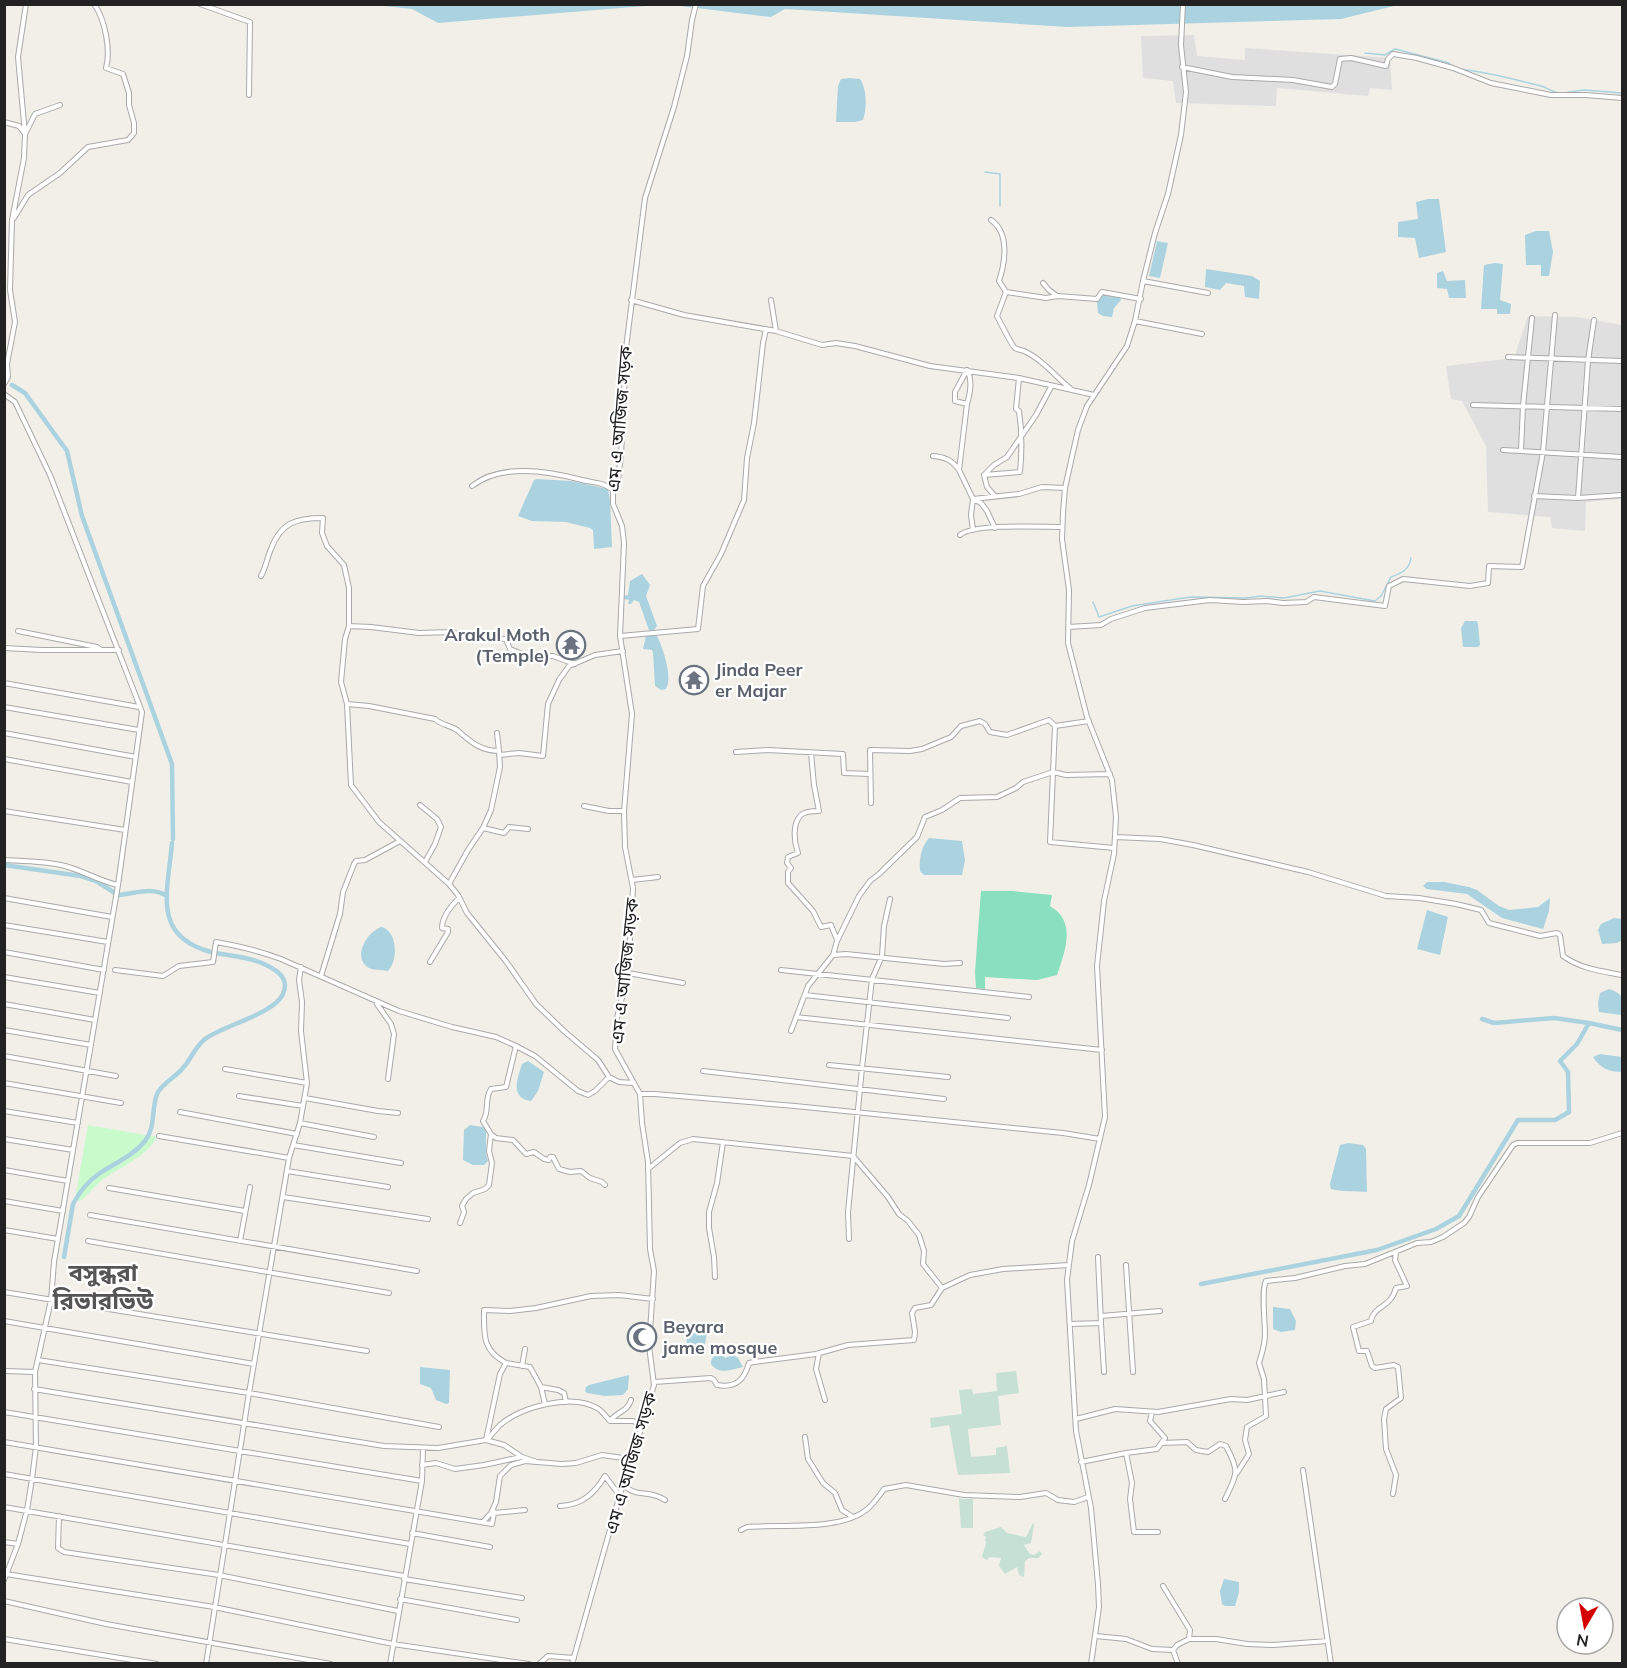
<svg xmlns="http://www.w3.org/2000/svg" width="1627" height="1668" font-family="Mulish,'Noto Sans Bengali',sans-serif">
<rect width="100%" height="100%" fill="#f2efe9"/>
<path fill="#e0dfdf" d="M1194 35 1197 56 1245 60V48L1390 58 1392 90 1370 88 1368 96 1277 88 1276 106 1176 103 1173 81 1143 78 1141 36Z
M1528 316 1577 317 1622 325V499L1586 502 1585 531 1552 528 1550 517 1488 512 1486 446 1462 401 1451 399 1446 366 1514 358Z"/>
<path fill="#c6e0d4" d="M1016 1371 1019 1393 998 1396 1001 1425 968 1429 971 1457 996 1455V1448L1007 1446 1010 1473 958 1475 949 1425 931 1428 930 1418 962 1414 959 1390 972 1389 973 1394 997 1391 996 1373Z
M959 1499H973V1528H961Z
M1033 1523 1034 1525 1031 1543 1024 1545 1030 1554 1034 1555 1040 1551 1042 1554 1038 1558H1029L1025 1561 1024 1577 1019 1575 1017 1567 1005 1574 999 1566 1001 1558 989 1557 987 1560 982 1557 986 1543 985 1540 986 1537 983 1535 985 1532 1001 1527 1007 1533 1026 1537Z"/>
<path fill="#c8facc" d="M88 1125 157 1137C146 1157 121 1167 102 1180 95 1186 89 1193 82 1200L79 1201 76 1199V1194Z"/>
<path fill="#88e0be" d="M981 891H1012L1052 895 1050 906C1077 922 1065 951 1057 975L1037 980 985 977V989L976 988 975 972Z"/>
<path fill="#aad3df" d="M375 5V4L657 5 438 23 412 9Z
M672 5H1398L1341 19 1067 27 785 9 771 17Z
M849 78 860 79C867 89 867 109 863 120L855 122H836L838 86 841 79Z
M1428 199H1439L1446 252 1419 258 1415 238 1398 237V222L1418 219 1416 202Z
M1536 231H1549L1553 252 1549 276H1541V265H1526L1525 235Z
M1157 241 1168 243 1160 278 1149 276Z
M1495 263 1503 264 1500 300 1511 304 1510 314H1497V309H1481L1484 265Z
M1206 269 1252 276 1260 281 1259 299 1245 297 1244 286 1226 283 1220 290 1205 287Z
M1443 271 1447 281 1465 280 1466 298H1449L1447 289 1437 288V273Z
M1102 295 1120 297 1121 300 1114 308 1112 317 1103 316 1098 313 1097 302Z
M537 479 571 481 608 489 610 500 612 547 594 549 593 530 590 528 566 522 532 521 518 516 534 480Z
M642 574 650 585 646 596 657 626 653 631 649 630 639 602 634 600 631 604H628L629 600 624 599V596L628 595 630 581Z
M1465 621H1477L1478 624 1480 645 1478 647H1463L1461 628Z
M646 636H657C663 648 673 677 666 689L661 690 655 686 653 653 652 650 643 649Z
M929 838 962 841 965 860 962 875H924L920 871C919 860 921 847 929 838Z
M1427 882H1444L1469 887 1477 890 1499 906 1509 910 1538 907 1550 898 1549 911 1543 929 1502 918 1467 894 1427 889 1423 886Z
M1427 910 1448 917 1440 955 1417 949Z
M1614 918 1622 919V940L1617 943 1602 944 1598 930 1601 924Z
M382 927C398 932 398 961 388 971 380 969 372 972 365 965 354 953 369 930 382 927Z
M1609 989C1624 994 1625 1001 1621 1015L1599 1012 1598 1003 1600 993Z
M1600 1054 1622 1057V1072C1609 1072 1600 1068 1593 1057Z
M528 1061 544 1072 538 1091 531 1101C510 1098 517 1079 522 1064Z
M470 1125 483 1127 486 1130V1154L488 1161 484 1165H473L463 1160 464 1130Z
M1348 1143 1363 1145 1366 1149 1367 1192C1354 1191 1343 1192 1331 1189L1330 1184 1340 1145Z
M1273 1307 1290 1309 1296 1321 1295 1330 1281 1332 1273 1329Z
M690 1323H696L708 1328 705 1344 696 1346 687 1344 685 1329Z
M722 1354 725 1358 733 1355 738 1358 743 1367C730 1370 719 1375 711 1364 711 1356 715 1356 722 1354Z
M420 1367 450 1370 449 1403 446 1404 436 1400 431 1388 420 1384Z
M629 1375 628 1389 623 1395 605 1396 587 1393 585 1391 586 1387 589 1385Z
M1224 1579 1239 1582V1592L1235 1606H1225L1222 1604 1220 1591Z"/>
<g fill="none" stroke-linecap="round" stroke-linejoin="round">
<path stroke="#aad3df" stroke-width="1.5" d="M1365 53 1385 55 1395 49 1449 63 1452 66
M1459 69C1487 72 1514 79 1541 86 1548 88 1552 92 1559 93
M1563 93 1584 90 1622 93
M985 172 1000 174V206
M1093 602 1099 617 1132 606 1190 597 1246 598 1261 596 1284 598 1320 591 1375 601 1381 596 1391 577C1402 573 1409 570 1411 558"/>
<path stroke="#aad3df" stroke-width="4.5" d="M12 385 25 393 67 451 82 516 172 764 173 839
M4 865 81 876 96 881 118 895C135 894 151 886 167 896
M1482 1019 1494 1023 1554 1018 1589 1023
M64 1257 73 1204C80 1191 88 1181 100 1173 115 1163 133 1156 145 1141 156 1127 151 1110 157 1094 162 1083 176 1077 183 1068 191 1059 195 1047 205 1039 224 1025 274 1014 283 994 290 978 277 970 264 964 248 956 228 956 211 952 151 936 168 891 172 843
M1201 1284 1377 1250 1436 1229 1459 1216 1518 1120H1555L1569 1112 1568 1072 1560 1061 1577 1044 1589 1023 1622 1030"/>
<g stroke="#a9a9a9" stroke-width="6">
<path id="street" d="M200 4 250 22 249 95
M1182 67 1232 77 1293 80 1332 87 1335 84 1340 59 1351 58 1386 66 1388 59 1393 54 1417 58 1453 68 1491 83 1551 95H1586L1622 98
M4 122 19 126 25 134 35 114 60 105
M14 218 28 195 60 173 88 147 128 140 134 133V123L129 105V93L123 74 106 68C111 50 105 19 94 4
M991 220C1010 233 1005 263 999 281L1006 292 1046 298 1058 296 1097 299 1102 292 1141 299
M1143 281 1208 293
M1043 283 1049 290 1057 296
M1006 292 997 316C999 320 1013 347 1015 348 1018 350 1022 350 1024 351 1042 359 1057 378 1072 390
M631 300 684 315 776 331 822 345 836 343 855 346 930 366 1019 378 1094 395
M771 300 776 331
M1135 321 1202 334
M1508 357 1622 361
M1019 378 1016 409 1019 411C1022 431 1022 452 1020 472L984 475 994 465 1007 457 1036 415 1051 387
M4 384 8 377 7 364 15 322 10 290 12 220 24 158 25 134 18 57 26 4
M4 394 15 402 50 475 142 712 118 885 54 1262 51 1300 35 1372 36 1447 32 1479 27 1510 18 1544 4 1580
M1473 405 1622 409
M1503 450 1622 457
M1521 450 1523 406 1532 318
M933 456C945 457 952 460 959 470L967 404 955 401V392L967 370C973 380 970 394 967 404
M959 470 973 499 1019 494 1042 487 1065 488
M984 475 987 487 995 496
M472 486C501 463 549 471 582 480 594 483 603 482 613 490
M1534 496 1578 498 1588 361 1594 320
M1578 498 1622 495
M973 530 971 515 973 499 981 503 987 511 995 528
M960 535C973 523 1042 527 1062 527
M261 576C266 567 267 558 271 549 281 522 297 518 323 518L322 533 327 546 344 565 349 588V626L345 639 341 682 347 704 351 785 379 822 449 884 458 895 467 913 505 960 536 1004 564 1031 598 1060 609 1077 619 1082 633 1083
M349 626 371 627 419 633 453 632 463 637 506 639 510 649 525 655 553 656 575 664
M1068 627 1101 625 1111 619 1145 608 1210 600 1243 602 1267 601 1283 603 1306 602 1314 597 1385 606 1389 586 1403 579 1470 586 1488 583 1489 566 1522 567 1543 452 1555 315
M18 631 97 647 100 649
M620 636 698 629 703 586 721 554 744 500 747 458 754 423 763 343 766 329
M4 648 42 650H119
M4 683 139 707
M347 704 369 706 435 719C441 725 450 725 457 730 470 741 480 751 499 751L500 767 491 810 483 828 468 850 449 884
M4 707 139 730
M1055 726 1053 772 1066 775 1110 774
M4 733 136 757
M497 733 499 751
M736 752 768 750 843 754 844 773 870 774
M811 753 814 785 819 811C814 811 805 811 801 815 792 824 794 842 798 853L788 857 787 863 791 868 788 872V883L813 911 821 927 831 925 837 940
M499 755 519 753 543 756 548 704 559 680 569 666 595 655 623 651
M4 759 132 782
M871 803 870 750 910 751 922 749 951 737 961 726 980 721 985 724 990 732 1007 735 1049 720 1055 726 1089 721
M420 805 437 819 441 827 435 844 425 862
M584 806 609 811H624
M4 811 125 830
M483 828 504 833 509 827 528 829
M1115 837 1160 839 1193 845 1308 872 1386 896 1419 898 1456 904 1481 910 1489 923 1540 936 1557 933 1560 935 1563 956C1581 969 1601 971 1622 975
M4 860C24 861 46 861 65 866 84 871 99 881 118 885
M632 880 658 877
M4 898 112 917
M4 925 108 942
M4 952 104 970
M833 955 846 954 944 964 960 963
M430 962 448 932V929L442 928C442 917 452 905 459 898
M115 970 163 976 179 966 213 962 216 942C239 946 260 951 281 959L399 1011 452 1027 496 1037 516 1046 535 1056 578 1091 588 1095 595 1091 609 1077
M781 970 1029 997
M628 973 683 983
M321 976 340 914 343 892 354 864 356 861 365 860 400 841
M4 977 100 993
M805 995 1008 1018
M4 1004 95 1020
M377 1004 391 1024 394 1034 388 1079
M796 1017 1102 1050
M4 1030 91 1045
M791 1031 808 986 833 955 837 941 859 896 870 881 879 874 917 837 925 817 942 810 960 798 997 797 1016 788 1023 782 1053 772 1050 842 1114 848
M4 1056 116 1076
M829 1065 948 1077
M225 1069 307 1083
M703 1071 944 1099
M4 1083 121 1103
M640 1094H655L795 1106 1063 1133 1100 1139
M239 1096 303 1106
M305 1098 378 1111 398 1113
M4 1111 78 1123
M180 1112 297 1134
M300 1123 374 1137
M492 1135 496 1138 513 1140 526 1154 534 1152 544 1159 549 1160 550 1157H553L559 1169 570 1172 581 1171 590 1178 602 1182 605 1185
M159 1136 289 1158
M4 1139 73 1150
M293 1145 401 1163
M648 1169 680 1143 693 1139 853 1156 888 1197 899 1214 908 1221 919 1235 924 1251 923 1264 942 1288
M4 1170 68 1181
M287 1171 388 1187
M109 1188 245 1211
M283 1197 428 1219
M4 1201 63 1211
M90 1215 417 1271
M460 1223 464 1212 462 1206 466 1199 473 1193 485 1189 489 1185 492 1163 489 1151 491 1134 483 1121C490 1111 484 1098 491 1089L506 1087 516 1046
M4 1230 58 1239
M849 1239 848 1212 862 1068 872 979 882 956 884 926 890 899
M88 1241 389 1293
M240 1241 250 1187
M1126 1265 1133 1372
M715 1277 714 1257 709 1228V1212L717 1183 723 1142
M4 1292 367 1351
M1101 1316 1160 1311
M4 1321 254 1364
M1101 1323 1104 1372
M1070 1324 1101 1323 1098 1257
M819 1353 816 1369 825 1400
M38 1360 249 1393 439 1427
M506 1363 530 1367 541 1387 545 1404
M522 1366 525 1349
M4 1371 35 1372
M654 1382 711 1378 714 1380 717 1385C735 1388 744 1381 749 1363L754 1362 816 1354 848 1345 914 1340 915 1332 912 1313 915 1308 931 1305 942 1288 970 1275 1003 1269 1069 1265
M541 1387 558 1390 564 1393 566 1402
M34 1389 384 1446 438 1448 486 1440 504 1445 522 1457 537 1462
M4 1412 422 1481
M1076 1419 1115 1409 1158 1412 1231 1399 1247 1400 1284 1392
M611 1420C617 1412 628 1411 631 1400
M805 1437 808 1459 823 1483 835 1493 842 1510 853 1517
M488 1439C492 1434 496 1429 500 1425 521 1407 571 1393 597 1408 602 1410 606 1417 610 1421H633L642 1425
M486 1440 500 1374 506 1363C482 1350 484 1335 484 1310L510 1311 536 1308 591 1296 619 1295 653 1299
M4 1442 492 1524 494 1513 493 1509
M1162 1443 1187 1442 1196 1450 1208 1452 1220 1444 1226 1446C1240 1472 1237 1474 1225 1499
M1126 1453 1132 1483 1130 1499 1134 1532H1158
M1081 1462 1126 1453 1157 1449 1165 1438 1150 1421 1152 1412
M422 1465 436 1463 455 1469 484 1465 521 1457
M1303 1470 1331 1664
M1237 1473 1249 1454 1245 1440 1247 1427 1266 1416 1264 1379 1259 1363C1262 1353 1265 1345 1265 1334 1265 1322 1261 1290 1266 1281L1295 1278 1345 1266 1365 1264 1417 1243 1431 1242 1443 1237 1464 1223 1469 1217 1478 1197 1513 1145 1517 1143H1590L1622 1133
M4 1474 410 1544
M626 1487C639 1498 648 1489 665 1500
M1393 1494 1396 1475 1386 1449 1384 1419 1386 1409 1401 1398 1398 1367 1394 1365 1375 1368 1372 1366 1367 1351H1359L1353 1327 1371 1321C1373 1306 1391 1308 1396 1288L1407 1286 1395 1260 1396 1252
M560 1506C582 1505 594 1494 605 1476L620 1496
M4 1507 404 1576
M494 1513 525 1510
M59 1516 58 1548 64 1552 219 1575 398 1611
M483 1522 491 1513 496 1502 500 1476 511 1465 525 1461 562 1464 576 1463 602 1455 630 1459
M741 1530 747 1527C780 1524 840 1531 866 1510 873 1505 879 1496 884 1489L906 1485 964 1495 1020 1497 1046 1493 1058 1500 1074 1502 1088 1497
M412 1533 490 1547
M4 1542 18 1544
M6 1574 214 1607 393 1644 529 1664
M404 1579 522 1598
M1163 1586 1190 1630 1189 1639 1177 1645 1173 1650
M400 1599 517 1620
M4 1601 106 1624 331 1664
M1096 1636 1126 1639 1152 1649 1173 1650 1178 1664
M4 1639 157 1664
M1189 1639H1216L1247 1644 1273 1645 1328 1641
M206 1664 249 1393 289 1158 300 1123 307 1083 301 1031 302 1002 299 980 301 967
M390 1664 422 1481 423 1448
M539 1664 548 1656 574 1658
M572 1664 630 1459 637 1442 654 1385 649 1346 654 1271 650 1249 648 1162 642 1123 640 1094 615 1049 617 1018 628 973 633 888 625 847 624 811 632 714 620 636 624 543 622 526 613 504V490L618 479 621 456 626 348 645 198 674 107 687 56 692 20 696 4
M1091 1664 1099 1607 1098 1584 1091 1508 1076 1431 1067 1280 1072 1241 1089 1185 1105 1117 1097 966 1104 901 1114 854 1116 817 1112 780 1087 717 1068 643 1069 590 1062 539 1063 513 1065 488 1078 430 1087 406 1127 346 1135 321 1143 281 1155 233 1168 194 1181 135 1186 92 1181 45 1183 4"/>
</g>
<use href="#street" stroke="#fff" stroke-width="4"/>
</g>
<defs>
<g id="temple-ring" transform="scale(1.5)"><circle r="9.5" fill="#fff" stroke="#6b7280" stroke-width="1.5"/><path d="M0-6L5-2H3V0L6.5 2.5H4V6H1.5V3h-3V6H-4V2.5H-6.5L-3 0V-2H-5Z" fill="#6b7280"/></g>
<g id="mosque-ring" transform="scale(1.5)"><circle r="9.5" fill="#fff" stroke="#6b7280" stroke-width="1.5"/><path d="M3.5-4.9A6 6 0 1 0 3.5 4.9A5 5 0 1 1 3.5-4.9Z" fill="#6b7280"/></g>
</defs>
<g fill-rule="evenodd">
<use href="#temple-ring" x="571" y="645"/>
<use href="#temple-ring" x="694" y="680"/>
<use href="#mosque-ring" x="642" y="1337"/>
</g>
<g text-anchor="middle" stroke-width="4.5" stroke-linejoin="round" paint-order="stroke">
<g font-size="18" fill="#222" stroke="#fff">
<text transform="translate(620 419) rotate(-85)" y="6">এম এ আজিজ সড়ক</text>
<text transform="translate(625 971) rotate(-84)" y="6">এম এ আজিজ সড়ক</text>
<text transform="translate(631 1463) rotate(-74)" y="6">এম এ আজিজ সড়ক</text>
</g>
<g font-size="18" font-weight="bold" fill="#5b616d" stroke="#fff" text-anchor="start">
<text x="550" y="641" text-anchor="end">Arakul Moth<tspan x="550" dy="21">(Temple)</tspan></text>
<text x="715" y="676">Jinda Peer<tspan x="715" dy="21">er Majar</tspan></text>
<text x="663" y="1333">Beyara<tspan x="663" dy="21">jame mosque</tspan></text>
</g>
<g font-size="24" font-weight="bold" fill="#555" stroke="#fff">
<text x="103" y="1281">বসুন্ধরা<tspan x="103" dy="28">রিভারভিউ</tspan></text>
</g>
</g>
<rect width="1627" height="1668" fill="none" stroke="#222222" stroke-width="12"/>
<g transform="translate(1585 1626) rotate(190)"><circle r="28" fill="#ffffff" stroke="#a7a7a7" stroke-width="1.5"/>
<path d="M0-4.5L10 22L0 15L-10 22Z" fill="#d40000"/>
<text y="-9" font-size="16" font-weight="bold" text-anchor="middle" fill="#222222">N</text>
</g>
</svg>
